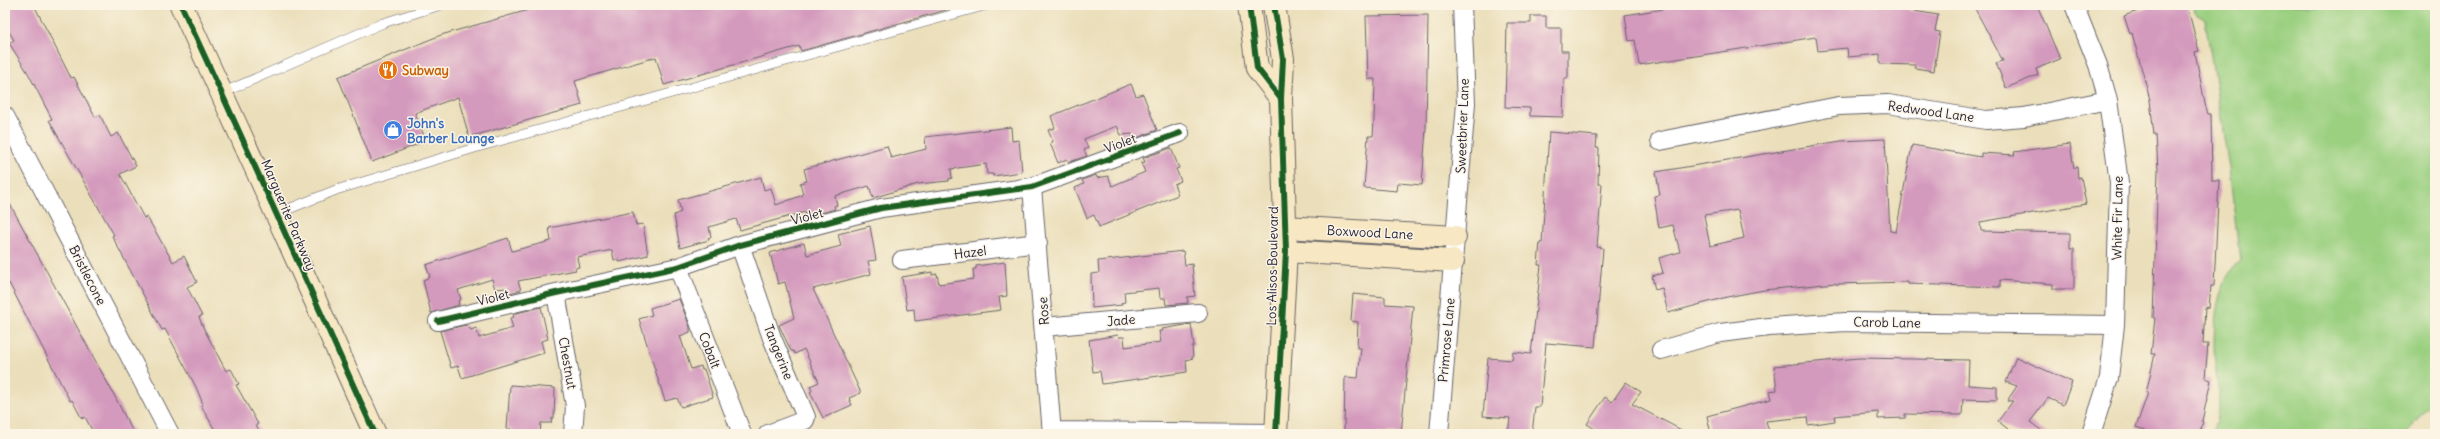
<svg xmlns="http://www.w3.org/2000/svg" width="2440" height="439" font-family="Delius,sans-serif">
<rect width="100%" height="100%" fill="#fcf5e5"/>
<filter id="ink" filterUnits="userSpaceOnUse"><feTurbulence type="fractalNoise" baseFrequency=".025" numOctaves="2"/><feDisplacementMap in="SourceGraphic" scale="8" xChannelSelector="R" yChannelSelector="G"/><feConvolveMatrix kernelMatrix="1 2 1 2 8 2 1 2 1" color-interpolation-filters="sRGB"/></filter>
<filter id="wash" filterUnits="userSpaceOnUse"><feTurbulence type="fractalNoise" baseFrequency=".012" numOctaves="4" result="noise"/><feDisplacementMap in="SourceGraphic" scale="16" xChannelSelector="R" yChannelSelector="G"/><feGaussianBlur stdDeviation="0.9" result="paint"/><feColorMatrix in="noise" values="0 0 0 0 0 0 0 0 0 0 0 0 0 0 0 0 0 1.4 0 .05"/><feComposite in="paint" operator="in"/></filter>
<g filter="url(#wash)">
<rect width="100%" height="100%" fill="#ebdfbb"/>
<path fill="#9bd081" stroke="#5e795e" d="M2194 5H2435V404L2423 411 2407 434H2211C2222 404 2219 402 2216 371 2212 343 2214 307 2225 280 2228 273 2235 267 2240 261L2229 168 2205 19 2195 11Z"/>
<g id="blocks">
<path fill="#d49abd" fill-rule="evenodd" d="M5 5H34L71 78 74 77 95 117 100 115 111 137 118 133 136 166 120 174 144 218 147 217 173 262 184 256 197 282 187 287 202 316 199 317 203 327 226 371 231 369 239 384 236 385 258 424 256 425 261 434H217L201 405 203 404 196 387 165 329 162 330 112 236 114 235 58 136 49 120 52 119 28 73 9 43 14 40 5 25Z
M546 5H953V8L801 51 799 46 664 85 656 57 575 81 582 105 469 137 458 97 415 113 426 141 372 162 338 77 441 35Z
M1670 5H1908V10L1938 15 1935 31 1940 32 1934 71 1915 68V65L1880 64V54L1848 57 1847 48 1818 51 1816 37 1639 65 1635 40 1629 41 1625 15 1670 8Z
M1973 5H2037L2060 59 2036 69 2038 75 2006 88 1996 63 2003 61Z
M2154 5H2187L2199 51 2195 52 2205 104 2208 114H2211L2212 180H2219L2214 286H2211L2209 308 2205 307 2203 344H2208L2205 378 2211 380 2202 421 2204 422 2199 434H2156L2136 427 2148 393H2146L2155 354H2151L2155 318H2153L2158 170 2156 135H2154L2150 100 2132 33 2130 34 2124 16Z
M1428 15 1426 128 1422 185 1398 183 1397 191 1364 188 1368 136H1373L1374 120 1375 79H1368L1366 16Z
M1531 16H1546V28H1561V51H1568V78H1564L1563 117 1530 116V108L1505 107 1507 23H1531Z
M1131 84 1136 96 1143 94 1157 130 1134 139 1132 134 1121 135 1117 126 1084 139 1088 148 1084 150 1087 156 1069 162 1067 159 1058 163 1050 143 1053 142 1048 130 1055 128 1051 116Z
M1011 127 1012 141 1019 140 1022 172 993 176V174H987L986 164 951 169 952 178 949 179V181L918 184 873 198 869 186 835 196 837 205 834 206 835 209 806 217 805 212 740 230 736 219 709 227 711 237 708 238 709 240 680 248 674 215 681 212 678 200 761 177 764 190 771 188 776 205 803 195 800 183 807 181 804 169 887 146 891 158 926 149 925 137Z
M1549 132 1597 136 1596 148H1599L1598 184H1602L1597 247 1603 248 1595 347 1546 343 1540 407H1535L1532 434H1508L1510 418 1483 416 1488 358 1512 360 1513 352 1531 354 1541 265H1538L1540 242 1542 243Z
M1885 139 1890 231 1896 232 1912 145 1981 157V153L2015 155 2014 152 2070 144 2074 168 2077 167 2078 178 2081 177 2086 204 1980 222 1981 231 2070 233V249H2074V289H2053V284L2000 280V287L1908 284V282L1835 284V283L1764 290 1727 297 1668 313 1662 288 1655 290 1652 276 1663 273 1659 258 1680 252 1673 225 1659 228 1654 196 1660 195 1656 172 1841 141ZM1738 210 1744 238 1710 246 1704 215Z
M1171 148 1179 168 1176 169 1181 181 1174 184 1178 195 1099 227 1094 215 1087 218 1075 188 1084 184 1082 180 1096 175 1097 178 1108 176 1112 186 1145 172 1141 163 1145 162 1143 158Z
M5 195 113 393 134 434H94L85 417 82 419 72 400 70 401 9 283 5 286Z
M633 212 636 225 643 224 648 255 619 262V260H614L612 250 577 257 579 267 575 268 576 270 518 281 521 290 507 294 506 288 495 289 492 279 458 290 461 300 458 301 459 305 431 313 423 280 430 277 426 265 508 238 512 251 551 241 549 228Z
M870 226 876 260 868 261 871 274 813 289 861 393 849 398 852 405 823 418 810 392 812 391 810 386 819 382 804 349 795 354 793 351H791L779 325 794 318 785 282 778 284 770 253 804 243 807 255 841 246 838 234Z
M1183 251 1185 265 1192 264 1195 296 1187 297 1188 303 1166 305 1165 298H1160L1159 288 1124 292 1125 302 1121 303 1122 305 1092 308 1091 274 1099 273 1098 261Z
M1005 262 1007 296 999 297 1001 310 915 321 914 309 907 310 902 277 932 272V275L937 274 939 284 974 279 973 269H976V266Z
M1353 294 1385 297V304L1413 306 1401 434 1344 433 1345 377 1358 378 1361 348H1357L1358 322 1351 321Z
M679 299 690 327V332L680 336 691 369 701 366 702 370 704 369 713 397 681 407 677 398 665 401 639 319 652 315 650 308Z
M541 307 548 339 541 341 544 353 462 378 458 366 451 368 440 331 466 325 471 330 476 328 479 338 513 328 510 318 514 317 513 314Z
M1191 324 1194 346H1192L1193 358 1186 360 1187 372 1102 384 1100 371 1093 372 1089 340 1118 335 1119 337H1124L1125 347 1161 342 1159 331H1163L1162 329Z
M2016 357 2072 382 2063 405 2048 398 2030 422 2046 434H2014L1998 421 2013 401H2007L2017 386 2006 382Z
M1859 358 1969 360 1968 385 1997 387V400L1963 399 1962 415 1905 414V418L1878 419V412L1834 416 1835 421 1808 425 1807 417 1766 421 1770 434H1711L1707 416 1771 399 1769 391 1777 390 1774 366Z
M1626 382 1641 392 1632 404 1689 434H1603L1587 424 1605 397 1612 402Z
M510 385 555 388 554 418H552L551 423H541L540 434H511V429H507Z"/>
</g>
</g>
<g filter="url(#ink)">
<use href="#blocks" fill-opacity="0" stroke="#686468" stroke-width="1"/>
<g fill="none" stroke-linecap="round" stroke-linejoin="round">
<g stroke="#686468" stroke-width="10">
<path id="lane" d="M222 93 383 23 441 5
M276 214 336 190 478 147 987 5"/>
</g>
<g stroke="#686468" stroke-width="20">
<path id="street" d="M2074 5 2098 65 2108 100 2119 183 2115 325 2109 378 2091 434
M5 116 170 434
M1660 141 1839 106 1888 104 1986 120 2024 117 2108 100
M1032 187 1052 434
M740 245 772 338 806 417 805 420 768 434
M902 260 1038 243
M678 267 742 434
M556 293 575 406 573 434
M438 321 556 293 678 267 740 245 881 208 1032 187 1180 133
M1044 327 1198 313
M1661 350 1720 333 1769 327 1846 322 2115 325
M1052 431 1276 433
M1439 434 1466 103 1462 5"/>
</g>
<g stroke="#686468" stroke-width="24">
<path id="secondary" d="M181 5C247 147 311 291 375 434
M1249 5 1257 68 1281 99
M1274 5 1283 59 1281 99 1286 251 1276 434
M1285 227 1455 237
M1286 251 1453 261"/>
</g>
<use href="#lane" stroke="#fff" stroke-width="9"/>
<use href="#street" stroke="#fff" stroke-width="18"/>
<use href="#secondary" stroke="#f7e8c3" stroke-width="22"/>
<g stroke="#fcf5e5" stroke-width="8">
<path id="cycleway" d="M181 5C247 147 311 291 375 434
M1249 5 1257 68 1281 99
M1274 5 1283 59 1281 99 1286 251 1276 434
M438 321 556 293 678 267 740 245 881 208 1032 187 1180 133"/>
</g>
<use href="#cycleway" stroke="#1b5e20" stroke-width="6"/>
</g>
</g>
<defs>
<g id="restaurant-disc" transform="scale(1)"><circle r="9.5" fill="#e8710a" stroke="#fcf5e5"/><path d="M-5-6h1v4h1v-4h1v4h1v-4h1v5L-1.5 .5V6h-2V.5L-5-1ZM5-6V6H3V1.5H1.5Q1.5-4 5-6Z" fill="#fff"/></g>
<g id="shop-disc" transform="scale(1)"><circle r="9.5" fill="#3f7fe0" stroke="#fcf5e5"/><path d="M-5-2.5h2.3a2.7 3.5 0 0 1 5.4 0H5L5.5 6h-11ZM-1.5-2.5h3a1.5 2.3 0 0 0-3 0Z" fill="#fff"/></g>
</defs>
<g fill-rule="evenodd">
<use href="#restaurant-disc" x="388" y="70"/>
<use href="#shop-disc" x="393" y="130"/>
</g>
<g text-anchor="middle" stroke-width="3" stroke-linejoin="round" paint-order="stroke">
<g font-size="13" font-weight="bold" fill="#c56008" stroke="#fcf5e5" text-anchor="start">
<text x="402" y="75">Subway</text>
</g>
<g font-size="13" fill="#22223b" stroke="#fcf5e5">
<text transform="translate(1931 111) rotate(8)" y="5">Redwood Lane</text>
<text transform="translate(1462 126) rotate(-88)" y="5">Sweetbrier Lane</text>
<text transform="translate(1120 143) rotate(-20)" y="5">Violet</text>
<text transform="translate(289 215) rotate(67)" y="5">Marguerite Parkway</text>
<text transform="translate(807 216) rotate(-15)" y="5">Violet</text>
<text transform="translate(2117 218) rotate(-89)" y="5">White Fir Lane</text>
<text transform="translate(1370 232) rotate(3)" y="5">Boxwood Lane</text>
<text transform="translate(970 252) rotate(-7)" y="5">Hazel</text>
<text transform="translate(1272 266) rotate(-89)" y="5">Los Alisos Boulevard</text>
<text transform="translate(88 275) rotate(63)" y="5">Bristlecone</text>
<text transform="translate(493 297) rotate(-14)" y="5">Violet</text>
<text transform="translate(1043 311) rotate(-94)" y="5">Rose</text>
<text transform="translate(1121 320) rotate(-5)" y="5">Jade</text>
<text transform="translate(1887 322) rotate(1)" y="5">Carob Lane</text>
<text transform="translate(1446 340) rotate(-85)" y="5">Primrose Lane</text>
<text transform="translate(710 350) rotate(69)" y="5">Cobalt</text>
<text transform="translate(779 352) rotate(68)" y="5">Tangerine</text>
<text transform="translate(568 363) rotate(80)" y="5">Chestnut</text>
</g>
<g font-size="13" font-weight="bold" fill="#366cbe" stroke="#fcf5e5" text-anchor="start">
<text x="407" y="128">John's<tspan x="407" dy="15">Barber Lounge</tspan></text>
</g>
</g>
<rect width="2440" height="439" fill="none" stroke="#fcf5e5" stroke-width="20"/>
</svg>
